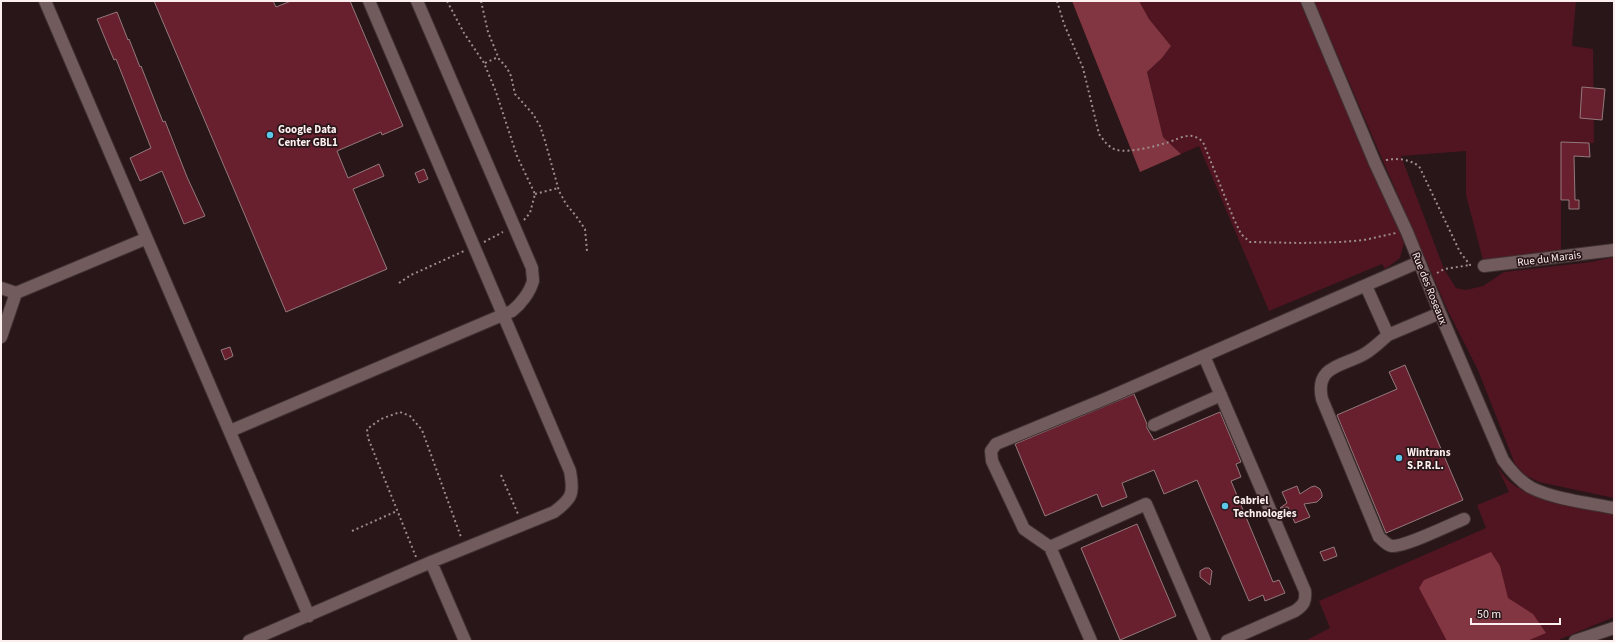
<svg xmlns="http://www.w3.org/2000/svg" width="1615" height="642" font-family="'Source Sans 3',sans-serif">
<rect width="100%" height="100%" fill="#291619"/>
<path fill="#501521" d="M1139 1H1301L1388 202 1404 243 1400 258 1385 269 1382 264 1269 311 1199 146 1181 154 1163 137 1147 72 1162 58 1171 46 1149 19Z
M1314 1H1576L1572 46 1593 49 1594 143 1561 144V252L1483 260 1466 195V151L1401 156 1444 269 1456 288 1466 290 1483 286 1504 272 1591 262 1614 257V498L1539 482 1525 475 1515 464 1478 370 1447 309Z
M1495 462C1498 467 1501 473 1505 477 1530 504 1580 507 1614 514V617L1556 641H1305L1330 628 1319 601 1486 528 1477 505 1509 492Z"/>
<path fill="#823642" d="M1072 1H1139L1149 19 1171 46 1162 58 1147 72 1163 137 1181 154 1140 172Z
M1491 552 1500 566 1508 598 1533 614 1546 633 1527 641H1447L1419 588 1424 580Z"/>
<path fill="#69202e" stroke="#92797b" d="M154 1H273L276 7 291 1H350L403 126 382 135 381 132 337 151 348 178 379 164 384 176 353 189 387 269 286 312Z
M117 12 128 40 129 39 140 67 141 66 163 122 165 121 187 177 205 216 184 224 162 171 140 181 130 158 151 148 116 59 114 60 97 19Z
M1582 87 1605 89 1602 120 1580 118Z
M1561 142 1589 143 1590 157 1574 156 1575 200H1579V209H1569V200H1561Z
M424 169 428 179 419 183 415 173Z
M230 347 233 356 225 360 221 350Z
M1405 365 1463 500 1386 533 1337 415 1397 389 1389 372Z
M1134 394 1147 424V428L1154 440 1220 412 1241 462 1236 464 1241 477 1231 481 1273 582 1279 580 1285 593 1265 601 1263 595 1249 601 1197 480 1164 494 1154 470 1122 483 1127 497 1102 507 1097 494 1045 516 1015 444Z
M1297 486 1300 494 1311 487 1315 486 1320 489 1322 494V497L1317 502 1304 504 1310 517 1295 523 1288 507 1280 508 1287 503 1282 492Z
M1137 524 1176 616 1120 640 1081 548Z
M1334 547 1337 556 1324 561 1320 552Z
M1205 568H1209L1212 571 1210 585 1200 577V571Z"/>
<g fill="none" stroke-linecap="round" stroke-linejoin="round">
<g stroke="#403233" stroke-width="14">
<path id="minor" d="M45 1C132 206 221 411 309 616
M1307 1 1375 163 1407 232 1440 313 1503 460C1511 471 1520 482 1532 488 1554 499 1589 503 1614 508
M1484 266 1614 250
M1366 286 1388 335 1440 313
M1 288 16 293
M1388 335C1381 341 1374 348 1366 353 1346 366 1314 364 1322 399L1379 537C1383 540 1386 545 1392 546 1405 547 1449 525 1464 519
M1 337 16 293 145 239
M1204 356 1305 591C1306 601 1304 605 1295 611L1227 641
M1154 425 1221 395
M230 431 512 311C521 304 530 292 533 281 533 277 532 272 532 268L417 1
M1050 547 1024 529 992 461 991 451 996 444 1105 399 1419 262
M431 562 465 641
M249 641 431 562 554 512C573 498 574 493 570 471L369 1
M1091 641 1050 547 1146 504 1205 641
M1575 641 1614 628"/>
</g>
<path stroke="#9d8c8e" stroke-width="2" stroke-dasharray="2 3" stroke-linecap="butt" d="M447 1 464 33 484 63 496 92 517 156 535 194 530 213 524 220
M481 1 488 32 499 59 507 68 511 76 515 94 533 114 540 126 545 141 559 191 566 204 576 216 585 229 587 251
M1057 1 1064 24 1083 68 1099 134C1104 141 1109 148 1117 150 1131 153 1156 146 1169 142 1183 137 1191 131 1203 142L1233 217 1241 234 1250 242 1301 243 1342 242 1364 240 1396 233
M485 63 498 57
M1386 160C1398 158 1408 159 1419 166L1460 252 1470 265H1473
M535 194 558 188
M484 242 503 232
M1437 273 1444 269 1470 265
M399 283 411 275 464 251
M501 475 518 514
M352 531 397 511
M416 557 368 438 367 429 381 419 400 412 410 416 422 430 461 537"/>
<use href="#minor" stroke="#725b5d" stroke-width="12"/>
</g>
<g fill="#5cc7e8" stroke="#291619" stroke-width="1.5">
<circle cx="270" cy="135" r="4"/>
<circle cx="1399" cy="458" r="4"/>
<circle cx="1225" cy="506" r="4"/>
</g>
<g text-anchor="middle" stroke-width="3.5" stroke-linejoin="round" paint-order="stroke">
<g font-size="11" font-weight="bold" fill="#fdeff0" stroke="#291619" text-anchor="start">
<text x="278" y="133">Google Data<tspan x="278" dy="13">Center GBL1</tspan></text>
<text x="1407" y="456">Wintrans<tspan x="1407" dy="13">S.P.R.L.</tspan></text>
<text x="1233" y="504">Gabriel<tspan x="1233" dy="13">Technologies</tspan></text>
</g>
<g font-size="11" fill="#fdeff0" stroke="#291619">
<text transform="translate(1549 258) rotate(-7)" y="4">Rue du Marais</text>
<text transform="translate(1430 288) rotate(68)" y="4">Rue des Roseaux</text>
</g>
</g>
<rect width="1615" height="642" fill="none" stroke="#fdeff0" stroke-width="4"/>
<path d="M1471 618v6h89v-6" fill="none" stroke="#fdeff0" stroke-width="2"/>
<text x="1477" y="618" font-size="12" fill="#fdeff0" stroke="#291619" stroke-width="3" paint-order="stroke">50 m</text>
</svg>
